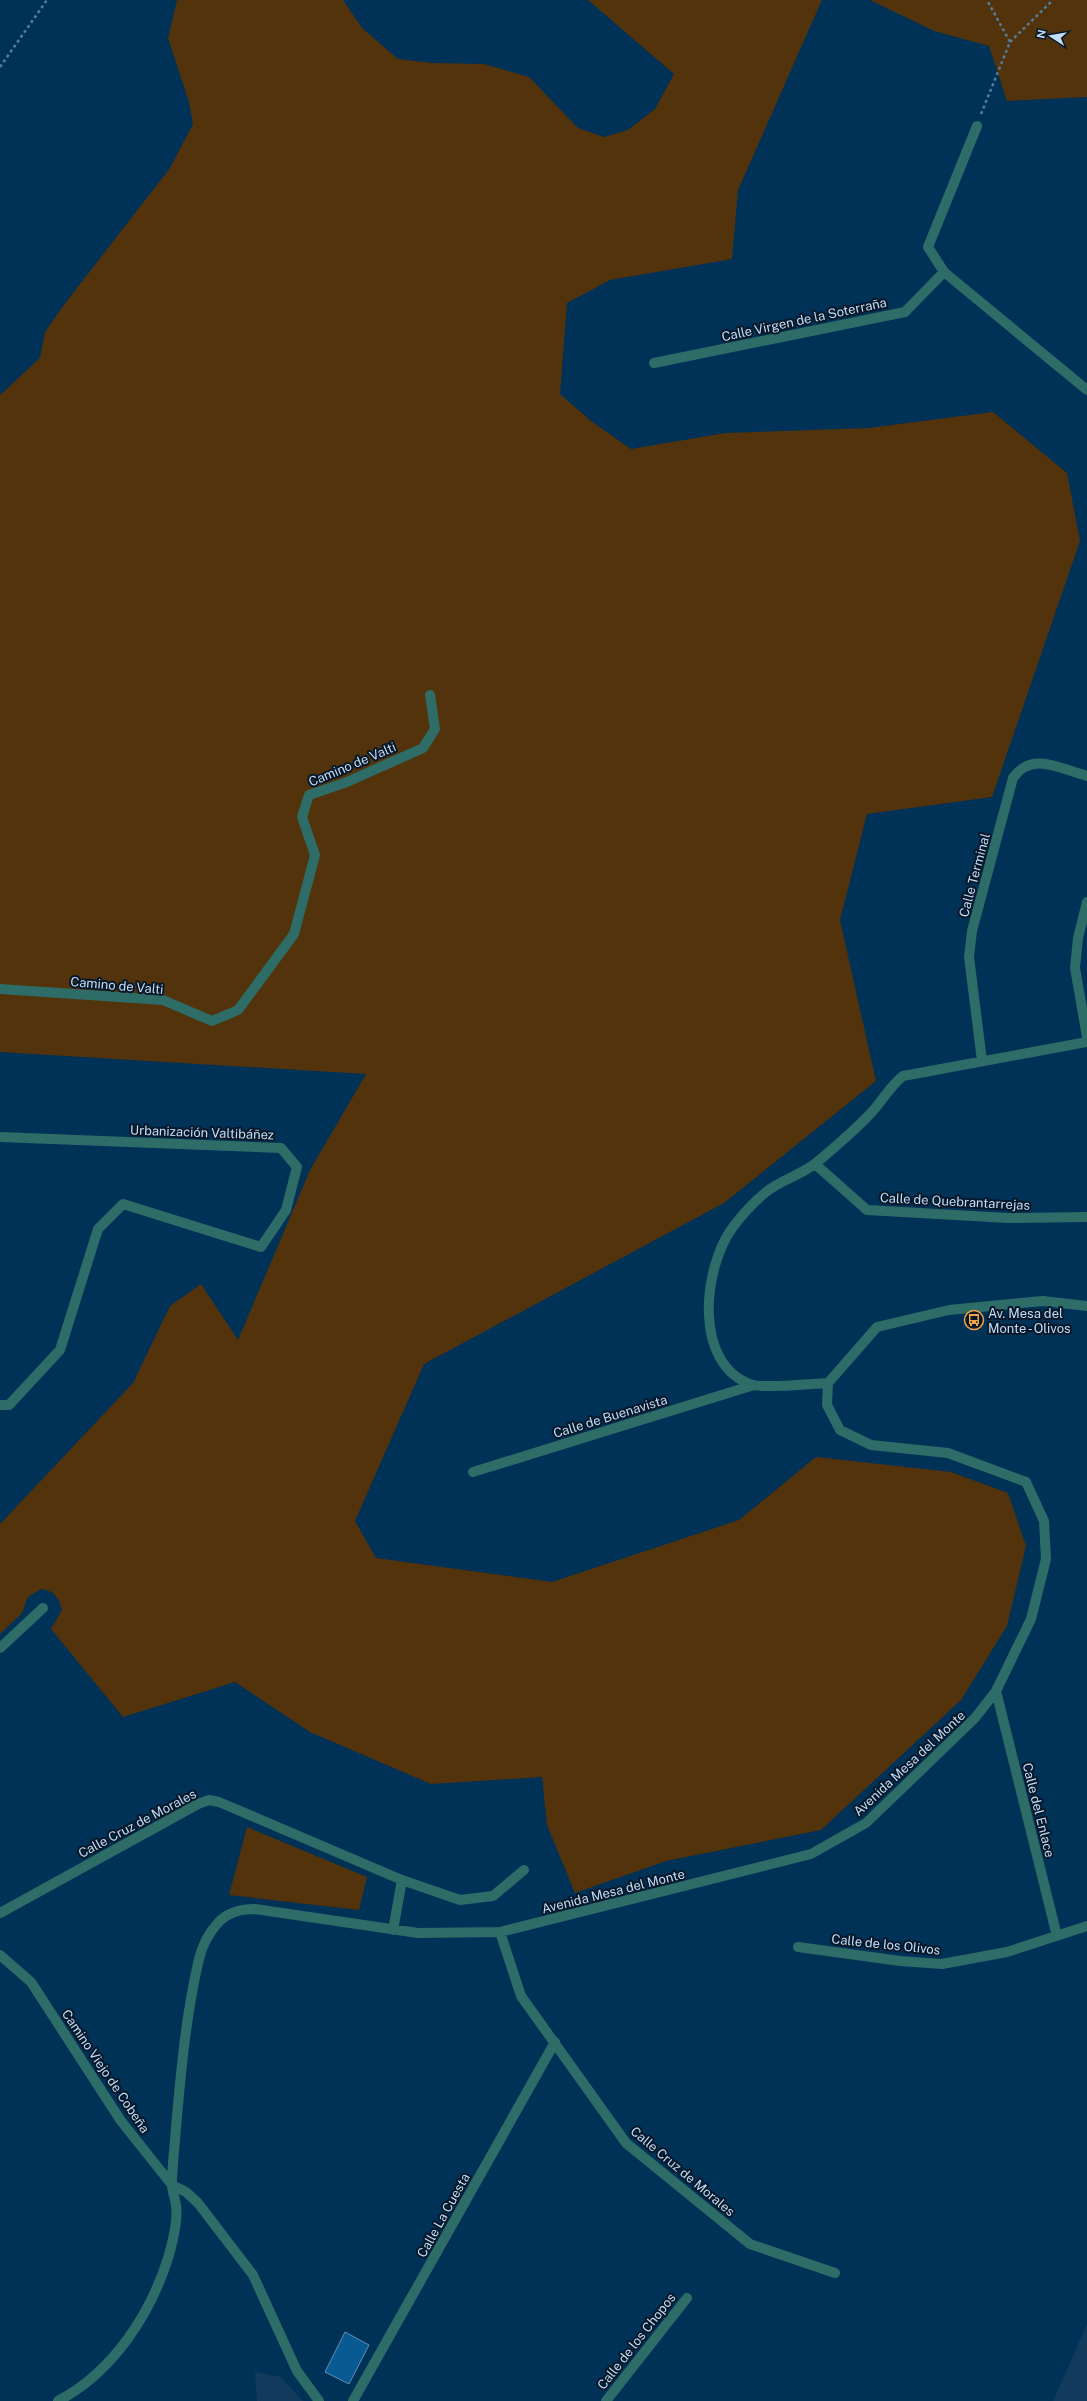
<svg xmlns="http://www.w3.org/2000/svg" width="1087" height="2401" font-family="'Public Sans',sans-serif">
<rect width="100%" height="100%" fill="#003157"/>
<path fill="#113a5c" d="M1087 2324V2401H1053Z
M255 2372 281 2377 303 2401H257Z"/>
<path fill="#52330c" d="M177 0H343L362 28 398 59 433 63 484 64 529 77 578 128 604 137 628 130 655 109 674 74 588 0H822L738 190 732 259 610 280 567 303 560 394 591 421 631 449 725 433 869 428 993 412 1067 473 1080 541 992 797 867 814 840 920 876 1081 724 1203 424 1364 355 1521 376 1558 552 1582 739 1520 816 1457 951 1472 1008 1493 1026 1546 1007 1626 961 1700 821 1830 666 1861 575 1893 547 1825 542 1777 431 1784 310 1732 235 1682 123 1717 51 1629 62 1610C59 1597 54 1591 41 1589L28 1597 22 1613 0 1634V1524L133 1383 170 1306 201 1284 238 1340 310 1170 366 1074 0 1052V395L40 358 45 332 63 306 170 168 193 124 189 102 168 38Z
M870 0H1087V97L1007 101 989 46 934 31Z
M247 1827 367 1877 359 1910 229 1895Z"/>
<path fill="#085891" stroke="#608fbb" d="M345 2332 369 2345 349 2384 325 2372Z"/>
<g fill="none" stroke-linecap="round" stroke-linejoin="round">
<path stroke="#567c9c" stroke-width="2.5" stroke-dasharray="3 3" stroke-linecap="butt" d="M1010 42 1053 0
M0 67 47 0
M981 114 1010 42 987 0"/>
<path stroke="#2d6c67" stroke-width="10" d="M944 272 928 247 977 126
M654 363 905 312 944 272 1087 390
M1087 902 1078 938 1075 968 1087 1037
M0 989 163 1000 212 1021 238 1010 294 934 315 855 302 817 309 795 347 782 423 748 435 729 430 695
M982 1061 969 957 972 931 1013 778C1032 751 1060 769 1087 776
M0 1137 281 1148 297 1167 286 1210 261 1247 123 1204 98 1229 60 1350 9 1405H0
M815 1164 867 1210 1008 1218 1087 1217
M828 1383C813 1384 765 1388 753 1385 692 1366 703 1267 733 1227 742 1215 755 1201 766 1192 781 1180 801 1175 816 1163 834 1148 854 1131 870 1114 882 1102 889 1087 903 1076L1087 1042
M473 1472 754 1385
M0 1648 43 1608
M996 1691 1057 1936
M402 1880 460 1900 493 1896 524 1870
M0 1913 198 1804 209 1800 219 1802 402 1880 393 1930
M500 1932 521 1996 626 2143 750 2244 835 2273
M798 1947 900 1961 942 1964 1007 1952 1087 1926
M0 1955 31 1982 121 2121 172 2185 186 2192 198 2203 253 2275 297 2371 319 2401
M58 2401C113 2372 151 2314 169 2255 173 2240 178 2221 176 2205 175 2198 172 2191 172 2184 172 2165 175 2145 176 2127 181 2071 186 2014 199 1959 202 1947 209 1933 217 1924 227 1912 240 1909 255 1909L418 1933 500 1932 811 1854 866 1823 975 1718 996 1691 1031 1619 1046 1559 1044 1521 1026 1482 948 1453 871 1445 840 1430 827 1405 828 1383 877 1327 949 1310 1043 1301 1087 1306
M353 2401 555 2042
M606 2401 687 2298"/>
</g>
<defs>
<g id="bus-ring" transform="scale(1)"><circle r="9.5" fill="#061829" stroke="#f4a443" stroke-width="1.5"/><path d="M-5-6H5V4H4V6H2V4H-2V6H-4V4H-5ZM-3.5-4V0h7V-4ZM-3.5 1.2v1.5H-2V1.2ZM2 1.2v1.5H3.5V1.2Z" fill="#f4a443"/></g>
</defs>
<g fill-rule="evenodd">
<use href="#bus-ring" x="974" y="1320"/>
</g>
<g text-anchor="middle" stroke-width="4" stroke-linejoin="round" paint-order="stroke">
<g font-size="13" fill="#c4dcf4" stroke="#061829">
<text transform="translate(804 319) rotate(-12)" y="5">Calle Virgen de la Soterraña</text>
<text transform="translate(352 764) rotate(-23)" y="5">Camino de Valti</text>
<text transform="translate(974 875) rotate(-75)" y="5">Calle Terminal</text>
<text transform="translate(117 985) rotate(5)" y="5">Camino de Valti</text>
<text transform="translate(202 1132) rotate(2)" y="5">Urbanización Valtibáñez</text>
<text transform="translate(955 1201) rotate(3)" y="5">Calle de Quebrantarrejas</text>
<text transform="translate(610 1416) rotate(-17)" y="5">Calle de Buenavista</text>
<text transform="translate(909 1763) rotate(-43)" y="5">Avenida Mesa del Monte</text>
<text transform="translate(1039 1810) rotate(76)" y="5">Calle del Enlace</text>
<text transform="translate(137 1823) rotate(-28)" y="5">Calle Cruz de Morales</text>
<text transform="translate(613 1891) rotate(-14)" y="5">Avenida Mesa del Monte</text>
<text transform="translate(886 1944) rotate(6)" y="5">Calle de los Olivos</text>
<text transform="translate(106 2071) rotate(56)" y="5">Camino Viejo de Cobeña</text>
<text transform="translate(683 2171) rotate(40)" y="5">Calle Cruz de Morales</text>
<text transform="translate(443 2215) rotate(-61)" y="5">Calle La Cuesta</text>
<text transform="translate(636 2341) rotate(-52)" y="5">Calle de los Chopos</text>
</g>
<g font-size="13" fill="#c4dcf4" stroke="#061829" text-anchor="start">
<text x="988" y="1318">Av. Mesa del<tspan x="988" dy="15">Monte - Olivos</tspan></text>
</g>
</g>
<g transform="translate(1051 36) rotate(282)" stroke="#061829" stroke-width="3" paint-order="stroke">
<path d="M0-3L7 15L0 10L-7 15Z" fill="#c4dcf4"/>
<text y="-6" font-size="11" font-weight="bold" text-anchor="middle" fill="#c4dcf4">N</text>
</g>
</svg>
